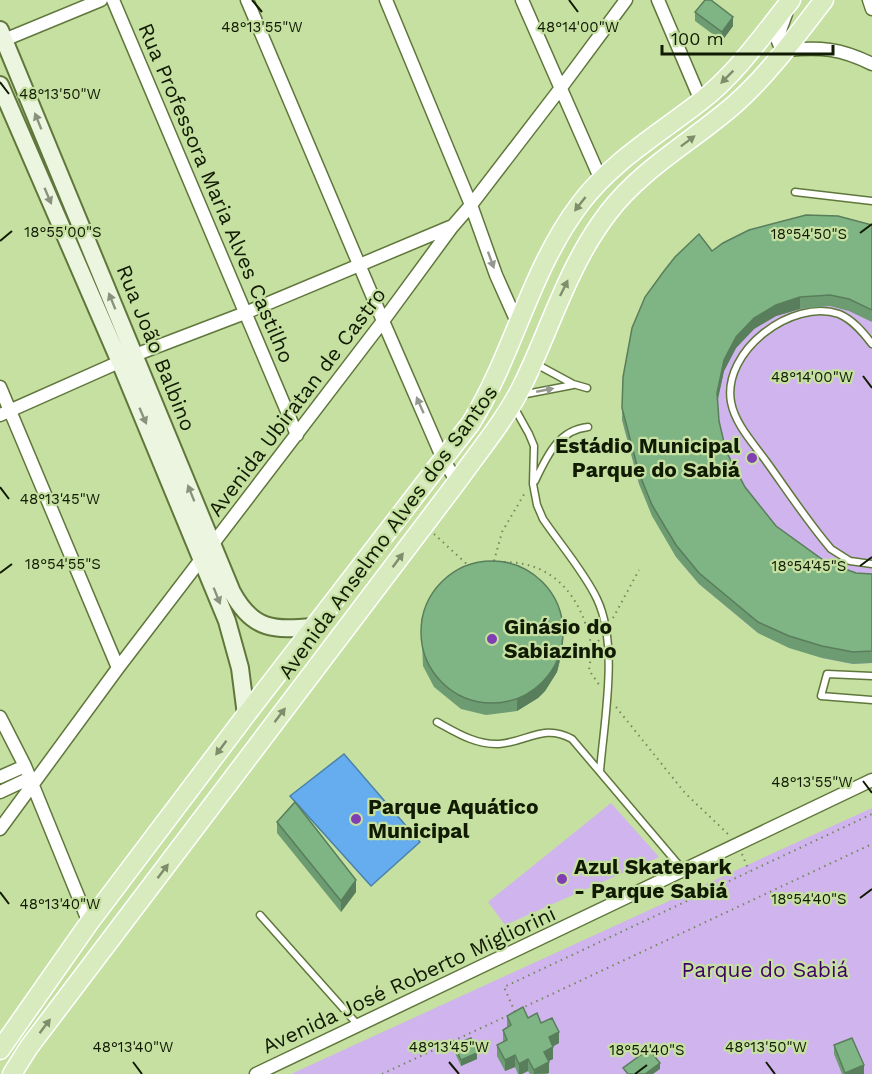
<svg xmlns="http://www.w3.org/2000/svg" width="872" height="1074" font-family="'Work Sans',sans-serif">
<rect width="100%" height="100%" fill="#c5e0a1"/>
<path fill="#d0b4ed" d="M872 237V663L853 664 822 658 758 633 699 584 676 557 639 484 622 420 623 388Z
M611 803 659 857 505 925 488 902Z
M872 808V1074H291Z"/>
<path fill="#65adee" stroke="#4c81a8" stroke-width="1.5" d="M344 754 420 842 371 886 290 796Z"/>
<g fill="none" stroke-linecap="round" stroke-linejoin="round">
<g stroke="#5f773b" stroke-width="9">
<path id="lane" d="M795 192 872 201
M872 344C863 332 853 320 839 314 792 298 722 351 731 402 735 424 753 443 766 461 787 490 807 521 831 549L850 561 872 564
M536 364 573 384 587 388
M521 395 573 385
M514 407 529 434 534 446 533 484 537 505 543 519C560 544 585 573 597 599 619 645 604 721 600 771
M535 481C547 456 558 430 588 427
M872 676 827 674 821 696 872 700
M437 722C457 733 476 745 499 744 527 742 544 723 572 739L683 870
M260 915 358 1025"/>
</g>
<g stroke="#5f773b" stroke-width="15">
<path id="street" d="M113 0 297 435
M247 0 383 321 443 459 457 482
M386 0 471 205 496 275 517 322
M522 0 601 180
M658 0 701 101
M869 0 872 9
M786 14 777 39 780 46 786 50C820 47 840 48 872 64
M4 40 101 0
M0 387 118 668
M0 415 135 355 245 313 450 227
M0 717 25 766 89 923
M0 777 25 766
M0 792 30 778
M0 829 118 668 383 321 452 227 471 205 560 89 626 0
M256 1074 872 780"/>
</g>
<g stroke="#5f773b" stroke-width="20">
<path id="secondary" d="M0 30 232 592C253 631 274 630 314 627
M0 85 120 362 227 621 240 668 246 715"/>
</g>
<g stroke="#fff" stroke-width="21">
<path id="primary" d="M0 1050 89 923 246 715 471 423C514 353 530 270 580 204 612 161 659 134 701 101 736 74 763 35 791 0
M12 1074 29 1047 457 482C479 451 506 419 523 384 551 327 568 265 608 213 642 168 693 141 735 104 769 74 796 36 824 0"/>
</g>
<path stroke="#75885b" stroke-width="2" stroke-dasharray="1.5 4.5" stroke-linecap="butt" d="M434 534 470 567
M494 561 502 532 526 491
M504 562C557 562 584 601 592 650
M613 618 639 570
M599 640 592 650 589 670 600 686
M616 707 685 793 729 835
M742 854 749 871
M520 1009 872 844
M515 1012 504 987 872 814
M382 1074 507 1016"/>
<use href="#lane" stroke="#fff" stroke-width="6"/>
<use href="#street" stroke="#fff" stroke-width="12"/>
<use href="#secondary" stroke="#ecf5df" stroke-width="16"/>
<use href="#primary" stroke="#d8ebbe" stroke-width="18"/>
</g>
<path fill="#6d9b72" d="M695 12 733 26 722 41 695 21Z
M872 225V322L849 311 830 306 800 309 776 316 754 329 736 348 724 371 717 401 719 421 726 451 745 487 776 526 826 562 856 573 872 574V663L853 664 822 658 789 648 758 633 699 584 676 557 652 516 639 484 622 420 623 377 712 251Z
M421 619 563 648 557 672 545 691 538 698 517 711 486 715 461 709 434 687 423 666Z
M277 822 356 892 341 912 277 833Z
M507 1016 528 1018 541 1023 559 1043 553 1046V1059L549 1061V1073L547 1074H530L528 1071 522 1074H518L515 1067 505 1071 497 1056V1045L503 1042V1030L507 1028Z
M454 1045 477 1059 461 1066 454 1051Z
M834 1045 864 1074H842L834 1054Z"/>
<path fill="#597e5c" d="M733 17V26L722 41V32Z
M800 297V309L776 316 754 329 736 348 724 371 717 404V393L724 360 736 337 754 318 776 305Z
M563 636V648L557 672 545 691 538 698 517 711V699Z
M356 880V892L341 912V901Z
M559 1032V1043L549 1049V1037Z
M553 1047V1059L544 1063V1052Z
M477 1053V1059L461 1066V1060Z
M515 1055V1067L505 1071V1060Z
M528 1059V1071L522 1074H519V1064Z
M549 1062V1073L534 1074V1070Z
M660 1063V1069L653 1074H645Z
M864 1065V1074H845V1073Z"/>
<path fill="#7fb484" stroke="#597e5c" stroke-width="1.5" d="M705 0H711L733 17 722 32 695 12Z
M806 215 838 216 872 225V310L849 299 830 295 800 297 776 305 754 318 736 337 724 360 717 393 719 421 726 451 745 487 776 526 826 562 856 573 872 574V651L853 652 822 646 789 636 758 622 699 573 676 545 652 505 639 473 622 408 623 377 632 328 645 297 664 271 675 257 699 234 712 251 723 243 749 230Z
M421 632a71 71 0 1 1 142 0a71 71 0 1 1-142 0Z
M295 802 356 880 341 901 277 822Z
M523 1007 528 1018 537 1013 541 1023 552 1018 559 1032 549 1037 553 1047 544 1052 549 1062 534 1070 528 1059 519 1064 515 1055 505 1060 497 1045 507 1040 503 1030 511 1025 507 1016Z
M471 1038 477 1053 461 1060 454 1045Z
M852 1038 864 1065 845 1073 834 1045Z
M649 1049 660 1063 645 1074H628L623 1068Z"/>
<defs><path id="oneway-solid" d="M-6-.8H1V-3.2L6.5 0L1 3.2V.8H-6Z" transform="scale(1.5)"/></defs>
<g fill="#7e8d6a">
<use href="#oneway-solid" transform="translate(727 77) rotate(135)"/>
<use href="#oneway-solid" transform="translate(688 141) rotate(-37)"/>
<use href="#oneway-solid" transform="translate(580 204) rotate(128)"/>
<use href="#oneway-solid" transform="translate(564 288) rotate(-64)"/>
<use href="#oneway-solid" transform="translate(398 560) rotate(-53)"/>
<use href="#oneway-solid" transform="translate(280 715) rotate(-53)"/>
<use href="#oneway-solid" transform="translate(221 748) rotate(127)"/>
<use href="#oneway-solid" transform="translate(163 871) rotate(-53)"/>
<use href="#oneway-solid" transform="translate(45 1026) rotate(-53)"/>
</g>
<g fill="#89927c">
<use href="#oneway-solid" transform="translate(38 121) rotate(-112)"/>
<use href="#oneway-solid" transform="translate(48 196) rotate(67)"/>
<use href="#oneway-solid" transform="translate(112 301) rotate(-112)"/>
<use href="#oneway-solid" transform="translate(143 416) rotate(67)"/>
<use href="#oneway-solid" transform="translate(191 493) rotate(-112)"/>
<use href="#oneway-solid" transform="translate(217 596) rotate(68)"/>
</g>
<g fill="#94988e">
<use href="#oneway-solid" transform="translate(491 260) rotate(70)"/>
<use href="#oneway-solid" transform="translate(545 390) rotate(-11)"/>
<use href="#oneway-solid" transform="translate(420 405) rotate(-114)"/>
</g>
<path fill="none" stroke="#111a03" stroke-width="2" d="M252 0 262 12M569 0 578 12M0 82 9 94M860 233 872 224M0 241 12 231M863 376 872 388M0 487 9 499M860 566 872 557M0 573 12 564M863 781 872 793M0 892 9 904M860 898 872 889M133 1062 142 1074M449 1062 459 1074M766 1062 775 1074M635 1074 647 1065"/>
<g fill="#803eb2" stroke="#c5e0a1" stroke-width="2">
<circle cx="752" cy="458" r="6"/>
<circle cx="492" cy="639" r="6"/>
<circle cx="356" cy="819" r="6"/>
<circle cx="562" cy="879" r="6"/>
</g>
<g text-anchor="middle" stroke-width="4.5" stroke-linejoin="round" paint-order="stroke">
<g font-size="21" fill="#111a03" stroke="#c5e0a1">
<text transform="translate(216 193) rotate(67)" y="7">Rua Professora Maria Alves Castilho</text>
<text transform="translate(156 348) rotate(68)" y="7">Rua João Balbino</text>
<text transform="translate(297 402) rotate(-53)" y="7">Avenida Ubiratan de Castro</text>
<text transform="translate(388 532) rotate(-54)" y="7">Avenida Anselmo Alves dos Santos</text>
<text transform="translate(409 980) rotate(-25)" y="7">Avenida José Roberto Migliorini</text>
</g>
<g font-size="21" font-weight="bold" fill="#111a03" stroke="#c5e0a1" text-anchor="start">
<text x="740" y="453" text-anchor="end">Estádio Municipal<tspan x="740" dy="24">Parque do Sabiá</tspan></text>
<text x="504" y="634">Ginásio do<tspan x="504" dy="24">Sabiazinho</tspan></text>
<text x="368" y="814">Parque Aquático<tspan x="368" dy="24">Municipal</tspan></text>
<text x="574" y="874">Azul Skatepark<tspan x="574" dy="24">- Parque Sabiá</tspan></text>
</g>
<g font-size="21" fill="#400063" stroke="#c5e0a1">
<text x="765" y="977">Parque do Sabiá</text>
</g>
</g>
<g font-size="15" text-anchor="middle" fill="#111a03" stroke="#c5e0a1" stroke-width="4.5" stroke-linejoin="round" paint-order="stroke">
<text x="262" y="32">48°13'55"W</text>
<text x="578" y="32">48°14'00"W</text>
<text x="60" y="99">48°13'50"W</text>
<text x="63" y="237">18°55'00"S</text>
<text x="809" y="239">18°54'50"S</text>
<text x="812" y="382">48°14'00"W</text>
<text x="60" y="504">48°13'45"W</text>
<text x="63" y="569">18°54'55"S</text>
<text x="809" y="571">18°54'45"S</text>
<text x="812" y="787">48°13'55"W</text>
<text x="809" y="904">18°54'40"S</text>
<text x="60" y="909">48°13'40"W</text>
<text x="133" y="1052">48°13'40"W</text>
<text x="449" y="1052">48°13'45"W</text>
<text x="766" y="1052">48°13'50"W</text>
<text x="647" y="1055">18°54'40"S</text>
</g>
<path d="M662 45v9h171v-9" fill="none" stroke="#111a03" stroke-width="3"/>
<text x="671" y="45" font-size="18" fill="#111a03" stroke="#c5e0a1" stroke-width="4.5" paint-order="stroke">100 m</text>
</svg>
